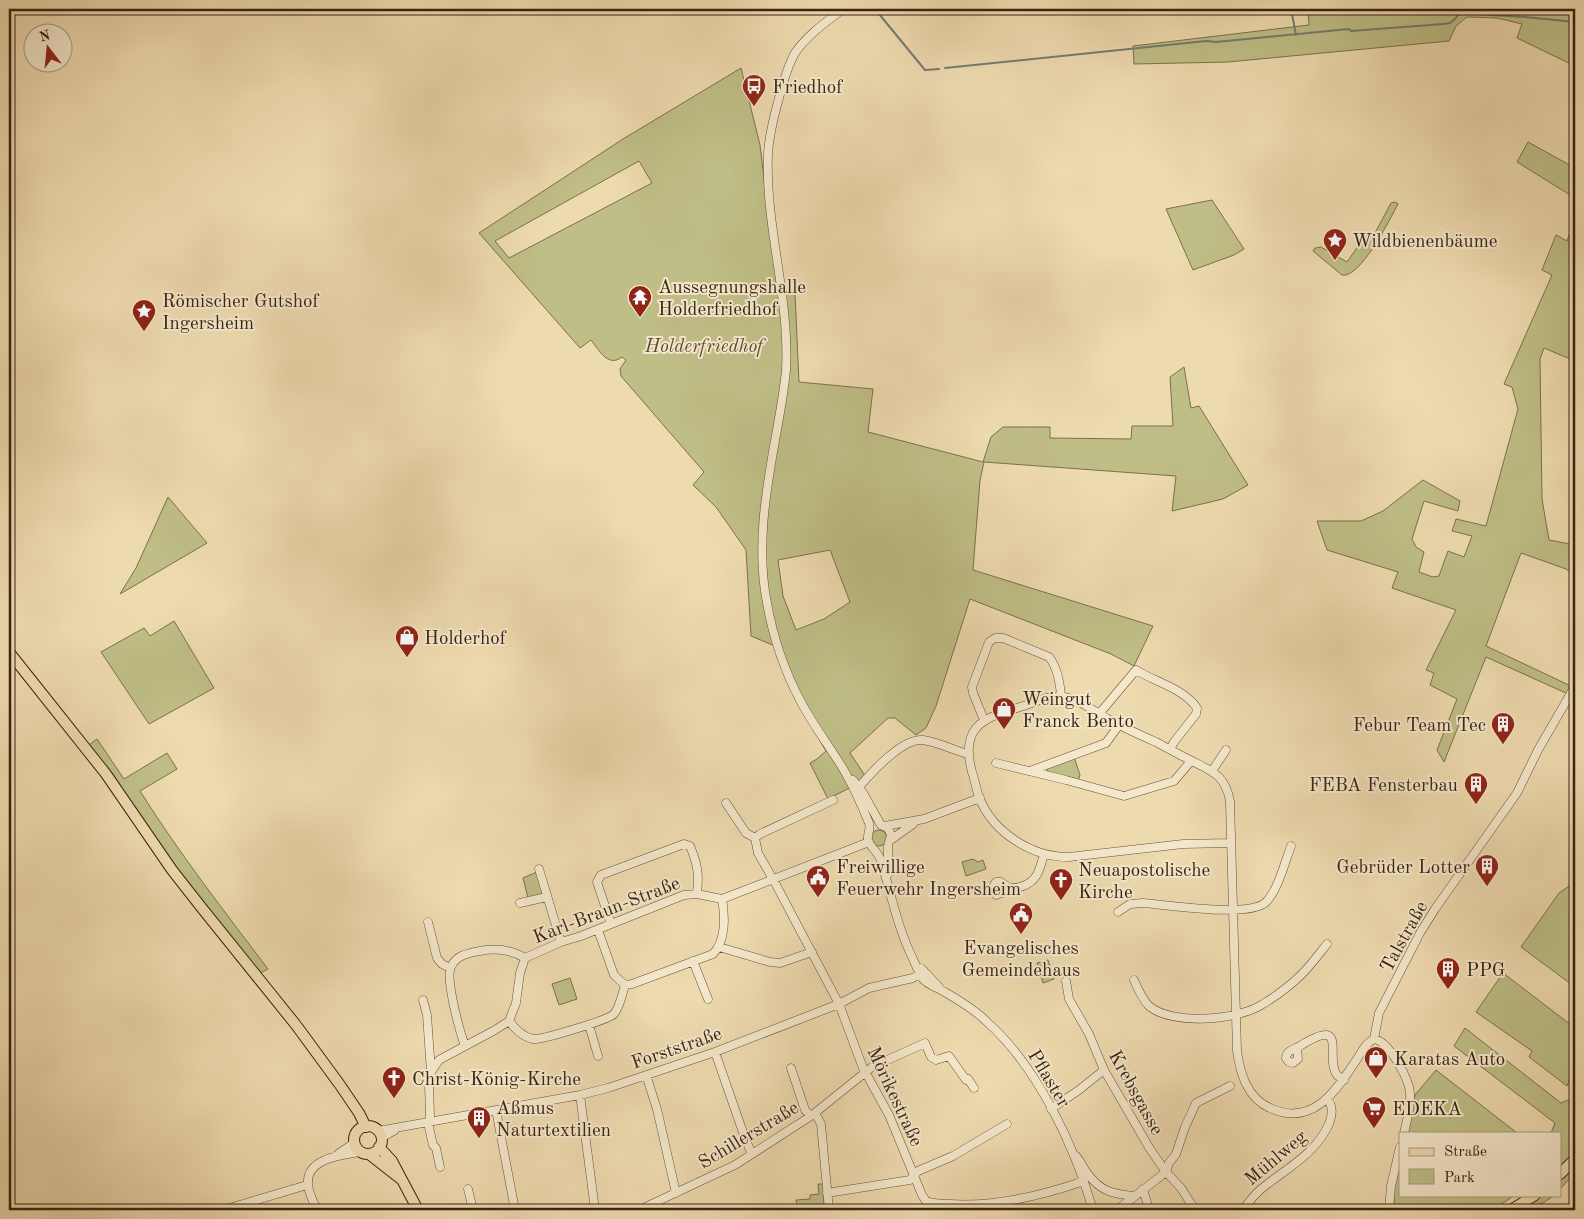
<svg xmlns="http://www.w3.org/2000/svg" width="1584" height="1219" font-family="'Old Standard TT',serif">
<rect width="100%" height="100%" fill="#eedaaf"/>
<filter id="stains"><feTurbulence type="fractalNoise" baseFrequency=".004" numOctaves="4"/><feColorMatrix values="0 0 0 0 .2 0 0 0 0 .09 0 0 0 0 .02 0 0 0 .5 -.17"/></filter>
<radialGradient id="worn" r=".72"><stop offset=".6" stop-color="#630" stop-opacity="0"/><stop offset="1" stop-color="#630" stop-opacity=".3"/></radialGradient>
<path fill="#bfbe86" stroke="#7c704c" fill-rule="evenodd" d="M1332 9H1542L1571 14 1575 9V66L1517 38 1522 24 1497 18 1467 17 1456 26 1449 41 1228 62 1134 64 1133 46 1309 25 1308 10Z
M741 68 760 145 778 293H795L799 382 873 389 868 432 983 462 991 437 1003 427H1050V438L1131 439 1132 426H1173L1170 377 1184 367 1191 408 1199 406 1248 485 1223 499 1172 511 1176 476 984 462 980 480 973 570 1153 626 1134 666 1111 654 970 599 936 706 926 728 916 735 895 718H888L850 753 866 777 861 782 828 799 810 763 817 759 826 751 796 701 775 646 751 636 746 550 716 507 693 485 704 472 621 376 620 369 626 360 622 357C608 368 599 350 591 340L580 348 479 233 623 139ZM639 161 652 183 509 258 495 241ZM830 550 850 602 824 619 796 630 783 596 778 560Z
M1528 142 1575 168V198L1517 162Z
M1212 200 1244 249 1234 255 1193 270 1166 209Z
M1395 202 1398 204C1390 219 1360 279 1342 275L1313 251 1315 248 1321 247 1347 262 1366 235 1375 233 1391 203Z
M1575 218V361L1544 348 1540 359 1542 499 1549 540 1575 545V576L1566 569 1521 553 1486 646 1571 686 1568 694 1486 657 1444 762 1437 750 1457 699 1430 685 1434 673 1426 670 1456 610 1392 588 1398 572 1327 550 1317 521H1361L1383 511 1423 480 1460 501 1458 511 1424 501 1412 539 1416 547 1424 552 1419 572 1433 577 1439 576 1448 551 1464 557 1472 536 1452 531 1456 519 1486 526 1518 409 1512 387 1504 384 1552 275 1542 270 1556 235 1567 241Z
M168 497 207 543 120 594 136 568Z
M174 621 214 688 149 724 101 652 144 628 150 636Z
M97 739 124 779 167 753 177 769 140 791C179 853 224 911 268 969L253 977 89 745Z
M1074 757 1080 775 1078 781 1049 774 1047 770 1048 766Z
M871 838a8 8 0 1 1 16 0a8 8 0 1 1-16 0Z
M973 859 978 862 983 860 986 869 966 876 962 862Z
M537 872 543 892 542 895 528 898 523 878Z
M1575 882V987L1521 947 1559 893Z
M1048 960 1054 979 1043 983 1037 963Z
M1503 973 1575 1028V1066L1567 1086 1529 1057 1532 1051 1476 1012Z
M570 978 577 999 559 1005 552 984Z
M1465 1028 1561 1103 1568 1100 1575 1102V1153L1560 1168V1133H1551L1555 1123 1454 1046Z
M1436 1070 1517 1133H1406L1415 1095Z
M1400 1159V1195H1515L1500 1205 1487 1210H1394V1186Z
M1575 1166V1173L1560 1189V1180Z
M818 1184H824V1205L797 1207 796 1200 810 1199V1195L819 1194Z
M1542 1195H1554C1546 1203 1529 1210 1518 1210Z"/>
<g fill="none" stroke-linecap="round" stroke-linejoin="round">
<path stroke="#747c73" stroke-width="2" d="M875 9 925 70 939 69
M1291 9 1296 35
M1472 14 1525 17 1575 22
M945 68 1206 41 1216 42 1349 29 1351 31 1443 24 1450 23 1455 19 1463 9"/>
<g stroke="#665139" stroke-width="9">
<path id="minor" d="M843 9C826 22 807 35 795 53 787 67 783 83 779 98 774 116 769 135 768 154 765 226 790 298 786 370 784 392 780 413 776 435 766 490 756 548 767 603 773 637 785 672 801 702 814 727 831 748 845 772 854 788 862 806 869 823 871 829 867 834 868 840 869 845 877 852 880 858 891 892 897 927 913 959 916 966 919 973 923 979 928 985 936 987 943 991 957 999 974 1009 986 1021 1038 1067 1074 1145 1093 1210
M1099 714 1136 670C1155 682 1183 688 1197 708L1196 714 1174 742 1170 749
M984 720 973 693 972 687 989 642 995 638H1003L1049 657C1057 667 1060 683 1061 696
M996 763 1066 780 1124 796 1174 781 1191 761
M1030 771 1106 743 1119 725
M1212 771 1226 750
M853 780 863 793 881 825 888 828 891 835 888 846V874
M859 787C872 772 902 738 923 740 938 742 953 750 968 754
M726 803 746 833 755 838
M885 826 924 819 980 798
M755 838 758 853 773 879 839 1004 863 1068 889 1115 922 1195 926 1201C933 1204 942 1204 949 1204 995 1207 1041 1196 1084 1181
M755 838 760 834 833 800
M892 839 913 824
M1230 843 1183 844 1069 857C1032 857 993 833 979 797 976 789 975 780 972 772 968 757 966 741 976 728 987 716 1005 712 1020 707 1033 703 1050 694 1064 697 1080 700 1094 711 1108 719 1124 728 1140 735 1156 742 1167 748 1178 754 1190 760 1211 771 1225 774 1230 801L1237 1051C1240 1073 1247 1098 1270 1108 1311 1127 1335 1093 1355 1062 1361 1054 1364 1044 1374 1039
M539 869 561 942
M1013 889 996 895 994 885 996 882H1001C1009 888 1012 890 1023 886 1038 881 1040 868 1044 854
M520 903 547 897
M1118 912 1130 904 1143 903C1167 905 1250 918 1266 902 1278 890 1285 862 1291 846
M428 922 437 958 442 964 450 968
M611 924 597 882 601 875 684 844 690 846C698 865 699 874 697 894
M598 930 614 975 625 985 632 984 713 954C726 941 725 916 722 899
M719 947 770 962 780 963 812 952
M693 961 708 999
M921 968 939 987
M1134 980C1138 989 1142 999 1149 1006 1173 1026 1239 1020 1263 1004 1276 996 1291 985 1302 974 1311 965 1319 954 1327 944
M1066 981 1069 999 1089 1034 1104 1070 1150 1149 1166 1172 1181 1188 1195 1210
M423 1000 427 1015 431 1072
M509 1021C515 1029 523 1037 533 1039 542 1040 608 1020 614 1014 620 1007 622 994 625 985
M589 1025 598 1056
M1374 1039 1379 1013 1420 933 1435 909 1517 793 1538 750 1575 686
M1374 1039C1389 1041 1409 1079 1410 1093 1411 1107 1407 1120 1404 1133
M465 1046C460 1032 445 979 451 967 456 955 469 953 480 951 496 948 512 950 525 958
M1297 1048 1298 1059 1293 1063 1289 1062 1286 1058C1287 1050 1293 1050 1300 1046 1350 1015 1324 1057 1337 1075 1339 1077 1342 1078 1344 1080
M715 1052 746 1141 752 1154
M791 1068 805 1110 811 1116
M646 1075 657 1109 676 1193
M580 1095 595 1210
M1051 1109 1079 1090 1104 1070
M496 1110 515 1210
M815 1113 821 1124 829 1210
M378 1131 580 1095 608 1088 715 1052 839 1004 869 988 913 978 924 971
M381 1138 395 1130
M338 1154 354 1143
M1076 1156C1081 1162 1083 1167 1087 1173 1101 1192 1113 1194 1135 1196
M440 1167 436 1148 433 1145 428 1123 430 1117 429 1084 431 1072 439 1060 495 1030 509 1021 516 1003 520 973 525 958 561 942 581 936 684 895 697 894 722 899 869 842
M1166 1172 1169 1163 1176 1154 1185 1127 1196 1103 1230 1086
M468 1189 473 1210
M1143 1189 1149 1210
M827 1193 910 1180 918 1171 953 1156 1007 1124
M223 1210 307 1185
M317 1210C314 1203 308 1192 308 1184 306 1158 342 1155 360 1152
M639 1210 735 1165 811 1116 872 1067 925 1043 931 1057 936 1060 949 1056 966 1080 968 1079 974 1088
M1117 1210 1166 1172
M1243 1210C1248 1203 1253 1196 1260 1190 1285 1169 1315 1155 1329 1124 1332 1115 1334 1107 1327 1099
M1389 1210 1391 1186 1400 1147"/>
</g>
<g stroke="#392312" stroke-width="12">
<path id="major" d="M9 652 106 774 172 870 201 907 296 1025 340 1085 359 1113 366 1127
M354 1140a14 14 0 1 1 28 0a14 14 0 1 1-28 0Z
M379 1147 392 1161 418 1210
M369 1154 401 1179
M1560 1174 1575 1159
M1511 1210 1535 1195"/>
</g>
<use href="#minor" stroke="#f4e7cb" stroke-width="8"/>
<use href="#major" stroke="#eedaaf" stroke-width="10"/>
</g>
<defs>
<g id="bus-pin" transform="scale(1.25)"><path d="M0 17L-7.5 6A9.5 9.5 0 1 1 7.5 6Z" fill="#8f2418" stroke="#f4e7cb"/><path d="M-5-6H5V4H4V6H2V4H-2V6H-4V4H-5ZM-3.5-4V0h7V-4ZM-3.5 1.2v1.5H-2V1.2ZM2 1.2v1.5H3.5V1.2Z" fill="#fff"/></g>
<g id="sight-pin" transform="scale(1.25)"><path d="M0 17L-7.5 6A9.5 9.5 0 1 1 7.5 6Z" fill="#8f2418" stroke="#f4e7cb"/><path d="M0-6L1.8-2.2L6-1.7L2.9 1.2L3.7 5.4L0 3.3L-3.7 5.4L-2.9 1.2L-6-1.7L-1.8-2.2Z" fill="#fff"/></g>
<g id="temple-pin" transform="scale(1.25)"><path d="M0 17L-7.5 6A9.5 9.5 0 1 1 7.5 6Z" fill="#8f2418" stroke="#f4e7cb"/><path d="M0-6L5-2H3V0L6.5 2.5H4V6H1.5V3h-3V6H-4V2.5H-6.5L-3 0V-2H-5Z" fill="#fff"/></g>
<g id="shop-pin" transform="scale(1.25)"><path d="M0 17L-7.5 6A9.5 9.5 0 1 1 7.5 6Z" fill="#8f2418" stroke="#f4e7cb"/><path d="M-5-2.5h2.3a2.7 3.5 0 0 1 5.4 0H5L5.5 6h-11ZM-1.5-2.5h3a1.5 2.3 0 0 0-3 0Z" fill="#fff"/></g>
<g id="building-pin" transform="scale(1.25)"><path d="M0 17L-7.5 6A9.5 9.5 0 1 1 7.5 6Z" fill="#8f2418" stroke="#f4e7cb"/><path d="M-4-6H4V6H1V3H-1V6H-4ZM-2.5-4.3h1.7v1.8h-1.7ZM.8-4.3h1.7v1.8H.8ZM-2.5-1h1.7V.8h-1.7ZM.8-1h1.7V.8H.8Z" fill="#fff"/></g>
<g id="civic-pin" transform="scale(1.25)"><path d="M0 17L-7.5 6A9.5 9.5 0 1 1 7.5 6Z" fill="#8f2418" stroke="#f4e7cb"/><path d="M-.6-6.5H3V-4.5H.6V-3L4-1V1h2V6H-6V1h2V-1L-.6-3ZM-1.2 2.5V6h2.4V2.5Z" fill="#fff"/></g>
<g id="church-pin" transform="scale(1.25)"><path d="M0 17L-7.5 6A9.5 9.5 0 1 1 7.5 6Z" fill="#8f2418" stroke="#f4e7cb"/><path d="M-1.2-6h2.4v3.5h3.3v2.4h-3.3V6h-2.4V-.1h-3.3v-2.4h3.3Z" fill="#fff"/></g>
<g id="supermarket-pin" transform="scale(1.25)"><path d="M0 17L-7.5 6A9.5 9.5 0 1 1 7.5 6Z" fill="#8f2418" stroke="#f4e7cb"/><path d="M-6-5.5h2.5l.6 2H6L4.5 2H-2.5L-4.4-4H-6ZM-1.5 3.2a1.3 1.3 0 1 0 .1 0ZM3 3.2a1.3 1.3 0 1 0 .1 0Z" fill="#fff"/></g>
</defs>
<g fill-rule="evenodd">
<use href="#bus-pin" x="754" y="86"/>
<use href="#sight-pin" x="1335" y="240"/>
<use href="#temple-pin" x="640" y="297"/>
<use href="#sight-pin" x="144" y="311"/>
<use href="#shop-pin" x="407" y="637"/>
<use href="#shop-pin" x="1004" y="709"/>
<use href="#building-pin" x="1503" y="724"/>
<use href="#building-pin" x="1476" y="784"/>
<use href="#building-pin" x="1487" y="866"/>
<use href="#civic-pin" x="818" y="877"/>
<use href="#church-pin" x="1061" y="880"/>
<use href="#civic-pin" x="1021" y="914"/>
<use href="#building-pin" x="1448" y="969"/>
<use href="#shop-pin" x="1376" y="1058"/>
<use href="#church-pin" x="394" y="1078"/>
<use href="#supermarket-pin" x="1374" y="1108"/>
<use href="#building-pin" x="479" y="1118"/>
</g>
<g text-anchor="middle" stroke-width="4" stroke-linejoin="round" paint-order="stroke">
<g font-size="19" fill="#392312" stroke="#f4e7cb" text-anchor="start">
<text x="772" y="93">Friedhof</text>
<text x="1352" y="247">Wildbienenbäume</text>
<text x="658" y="293">Aussegnungshalle<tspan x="658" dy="22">Holderfriedhof</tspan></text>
<text x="162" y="307">Römischer Gutshof<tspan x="162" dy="22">Ingersheim</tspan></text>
<text x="424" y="644">Holderhof</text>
<text x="1022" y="705">Weingut<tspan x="1022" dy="22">Franck Bento</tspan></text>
<text x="1486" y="731" text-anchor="end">Febur Team Tec</text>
<text x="1458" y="791" text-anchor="end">FEBA Fensterbau</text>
<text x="836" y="873">Freiwillige<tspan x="836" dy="22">Feuerwehr Ingersheim</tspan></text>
<text x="1470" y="873" text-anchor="end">Gebrüder Lotter</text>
<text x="1078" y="876">Neuapostolische<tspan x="1078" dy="22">Kirche</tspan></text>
<text x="1021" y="954" text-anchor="middle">Evangelisches<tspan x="1021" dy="22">Gemeindehaus</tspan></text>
<text x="1466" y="976">PPG</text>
<text x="1394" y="1065">Karatas Auto</text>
<text x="412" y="1085">Christ-König-Kirche</text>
<text x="496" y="1114">Aßmus<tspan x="496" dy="22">Naturtextilien</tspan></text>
<text x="1392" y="1115">EDEKA</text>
</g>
<g font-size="19" font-style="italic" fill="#5a4a2f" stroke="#f4e7cb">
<text x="704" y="352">Holderfriedhof</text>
</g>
<g font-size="19" fill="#392312" stroke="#f4e7cb">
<text transform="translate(606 909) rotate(-21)" y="7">Karl-Braun-Straße</text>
<text transform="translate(1403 936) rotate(-61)" y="7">Talstraße</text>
<text transform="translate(676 1047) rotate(-19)" y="7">Forststraße</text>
<text transform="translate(1050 1078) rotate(59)" y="7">Pflaster</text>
<text transform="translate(1137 1092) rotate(61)" y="7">Krebsgasse</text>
<text transform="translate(896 1096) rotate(65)" y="7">Mörikestraße</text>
<text transform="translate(748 1134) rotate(-31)" y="7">Schillerstraße</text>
<text transform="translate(1275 1157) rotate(-40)" y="7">Mühlweg</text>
</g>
</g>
<rect width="1584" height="1219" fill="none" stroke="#eedaaf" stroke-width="30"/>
<rect x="10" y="10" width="1564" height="1199" fill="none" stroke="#392312" stroke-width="2.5"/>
<rect x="15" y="15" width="1554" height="1189" fill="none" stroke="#392312"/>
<rect x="1399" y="1132" width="162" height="65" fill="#f4e7cb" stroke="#a99981"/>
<rect x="1409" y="1148" width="25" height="8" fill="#eedaaf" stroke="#a99981"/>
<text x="1444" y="1156" font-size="15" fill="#392312">Straße</text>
<rect x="1409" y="1169" width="25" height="15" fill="#bfbe86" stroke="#a99981"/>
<text x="1444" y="1182" font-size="15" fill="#392312">Park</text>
<g transform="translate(48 48) rotate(344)"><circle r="24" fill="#f4e7cb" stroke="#a99981"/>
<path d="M0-4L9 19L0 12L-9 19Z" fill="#8f2418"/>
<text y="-8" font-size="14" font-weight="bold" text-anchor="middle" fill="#392312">N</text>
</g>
<rect width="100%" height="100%" filter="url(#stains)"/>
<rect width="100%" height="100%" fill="url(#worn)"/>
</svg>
